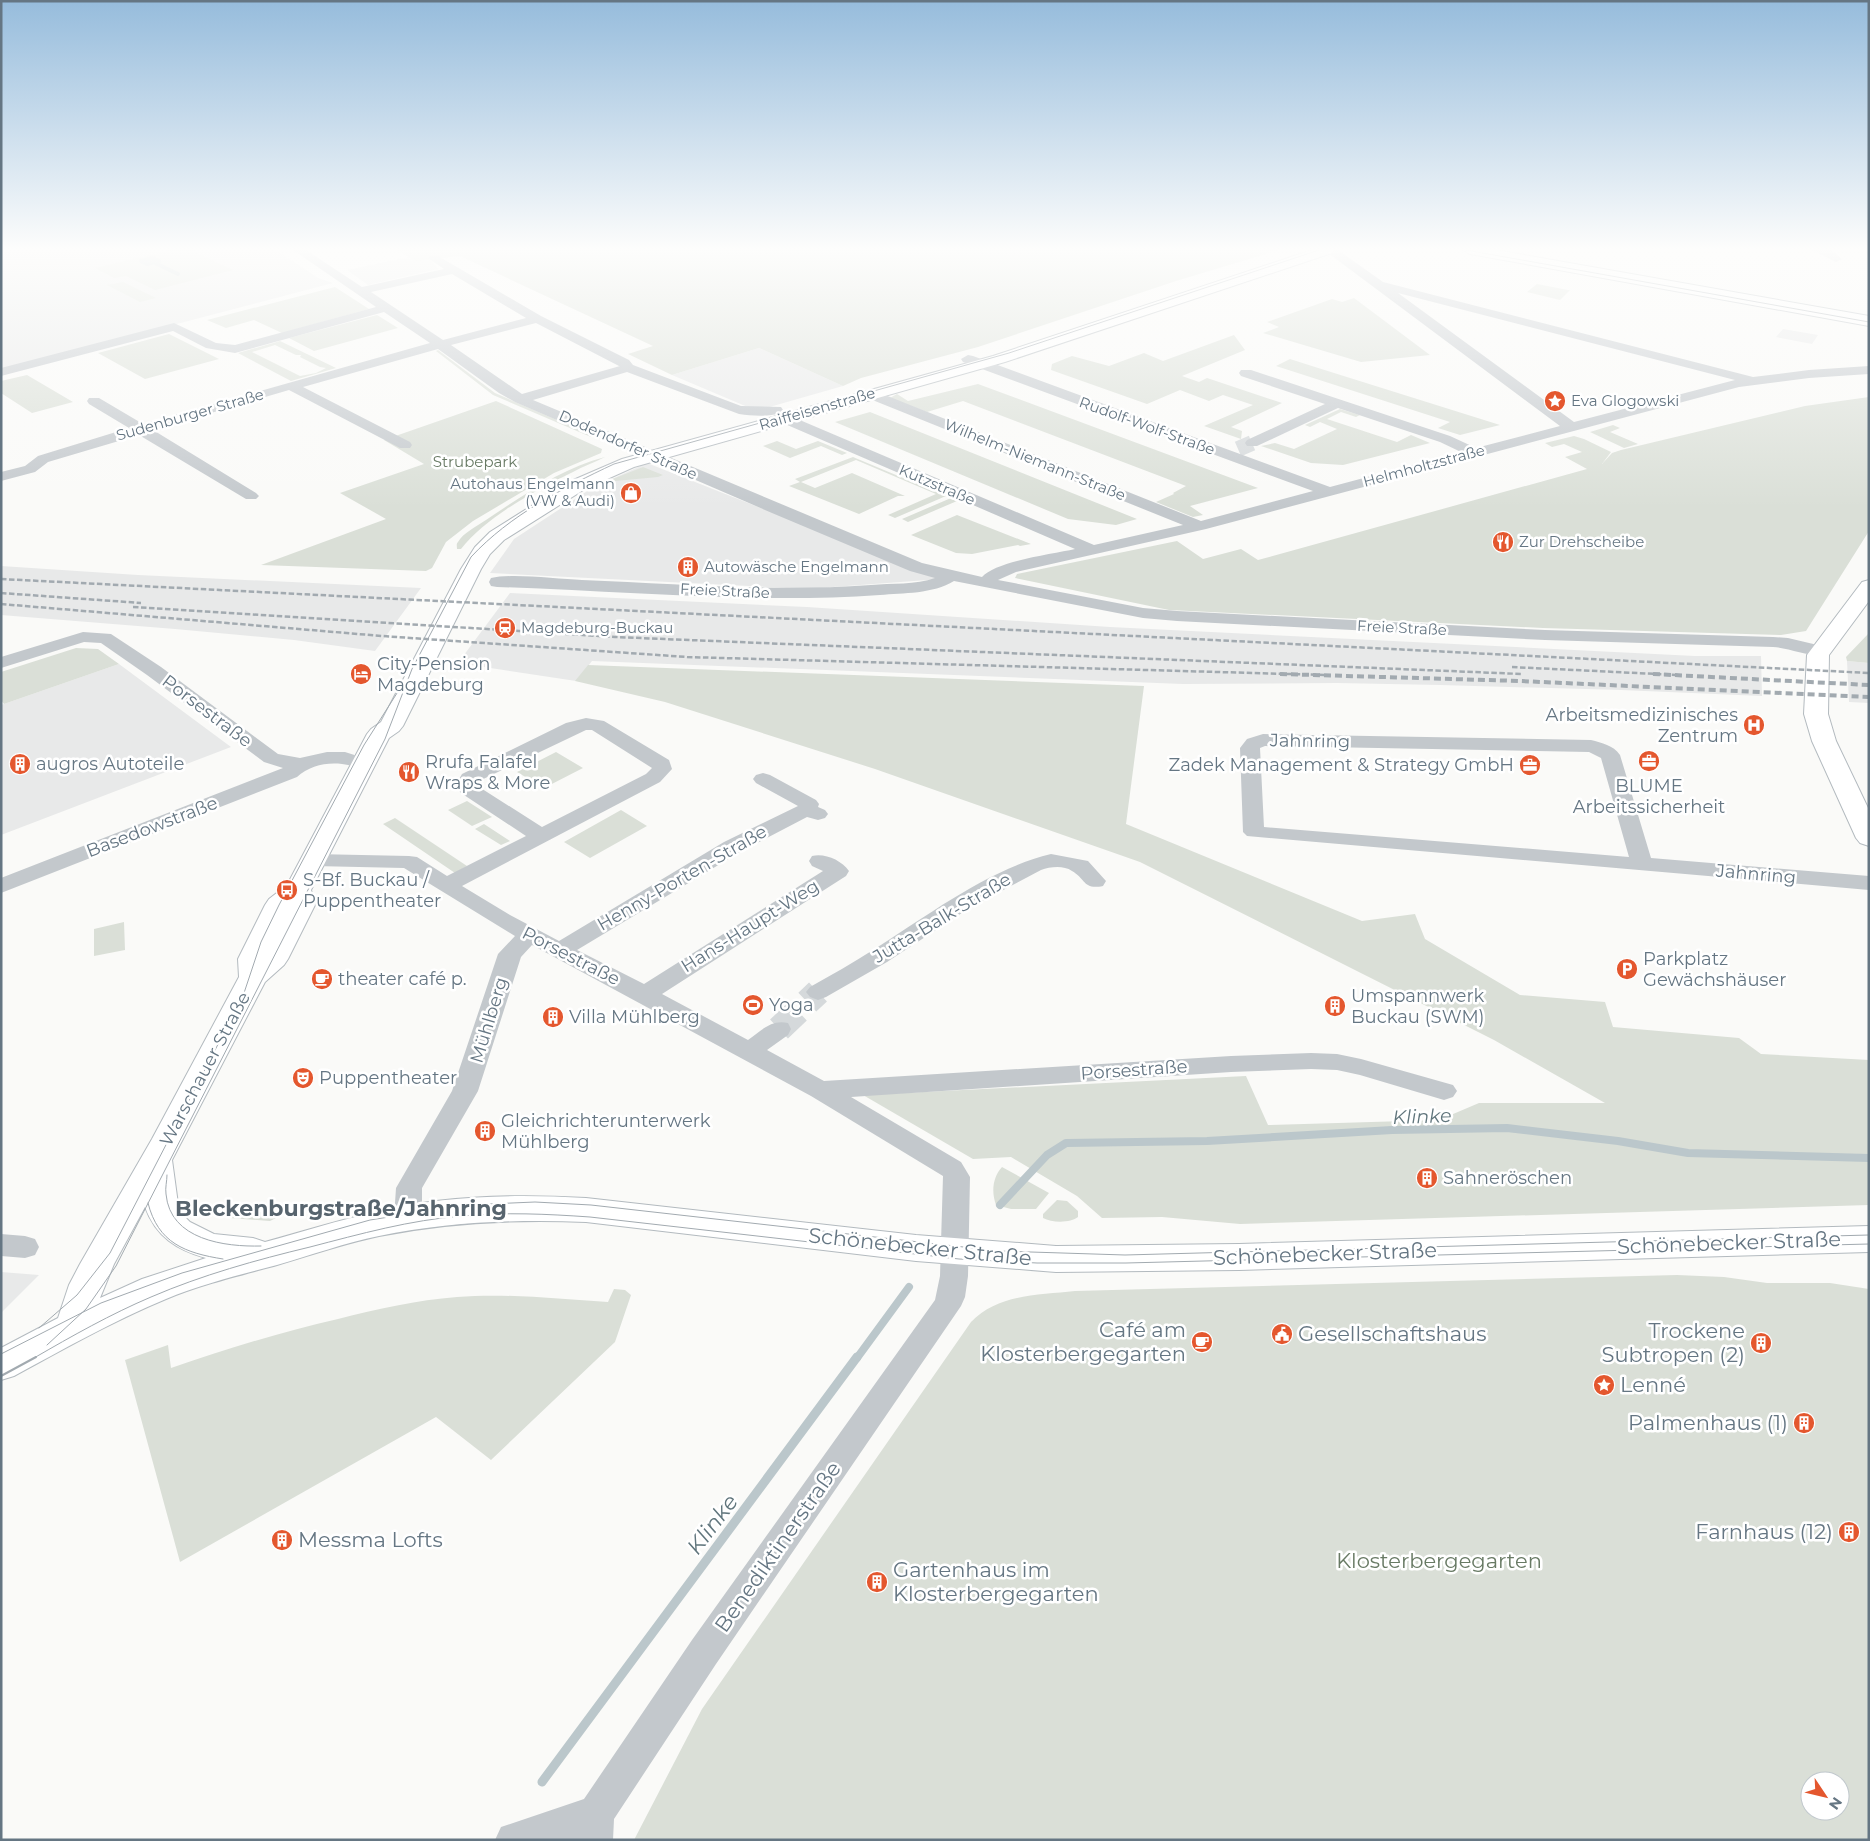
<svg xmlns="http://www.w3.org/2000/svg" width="1870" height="1841" font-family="Montserrat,sans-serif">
<rect width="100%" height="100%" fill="#fafaf8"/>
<path fill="#e8e9e9" d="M1 250H276L318 278 333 283 1 370Z
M409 257 416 261 430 258 438 269 368 285 347 270Z
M1783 329 1818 335 1812 344 1776 337Z
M759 348 843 386 766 408H750L672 375Z
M647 463 941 579 806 589 490 573 514 539 592 488Z
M1 566 138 575 421 588 375 651 294 640 175 629 1 615Z
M510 593 807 607 1110 627 1695 656H1761L1762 696 1621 690 1440 685 1337 683 1183 684 592 661 576 681 458 663Z
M1847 661 1869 663V703L1849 702Z
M119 664 231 747 1 835V705Z
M1 1272 39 1275 1 1313Z"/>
<path fill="#dadfd7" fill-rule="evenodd" d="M171 250H191L233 270 155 290 126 276 114 278 95 268Z
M396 250H1279L1176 281 978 347 861 378 843 386 759 348 672 375 628 354 653 346 460 256 416 261Z
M123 282 156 298 140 302 107 285Z
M1537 284 1568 290H1570L1560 300 1527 292Z
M335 287 369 309 282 333 254 320 226 328 207 320Z
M1354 298 1430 355 1361 362 1263 333 1279 327 1267 322 1332 299 1342 302Z
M377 315 398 328 314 351 289 338Z
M169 334 219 359 145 379 98 353Z
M1234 335 1245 350 1182 376 1199 382 1207 378 1282 403 1231 427 1242 431 1241 439 1204 426 1253 405 1223 395 1209 401 1180 390 1147 404 1051 370 1052 364 1072 356 1109 366 1144 353 1163 361Z
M280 341 336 368 291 381 238 353ZM275 345 296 355H301L300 357 320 367 326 368 316 373 300 376 252 352Z
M438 350 495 393 594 436 591 437 493 395 436 351Z
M1290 359 1315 367 1500 425 1460 435 1438 428 1450 422 1276 366Z
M27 375 73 402 32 413 1 393V381Z
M978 384 1258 488 1190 506 1203 515 1193 517 1156 502 1174 494 1173 493 1186 486 963 401 927 412 890 398 897 394 908 401Z
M1869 397V531L1806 631 1781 635 1543 628 1169 610 1015 578 1017 574 1177 541 1203 559 1241 549 1258 560 1587 469 1565 457 1582 452 1564 444 1552 447 1545 443 1574 436 1584 439 1611 452 1602 464 1612 453 1621 450 1805 406Z
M496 401 602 449 601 453 554 473 473 521 446 542 432 568 426 571 261 565 386 519 340 493 424 464 384 440Z
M1340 409 1360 415 1356 417 1341 412 1327 419 1397 442 1411 435 1430 443 1343 465 1311 463 1261 446 1275 443 1294 449 1337 429 1320 422 1310 427 1305 425Z
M870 412 1137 519 1116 525 1068 519 835 422Z
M1613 425 1620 428 1610 432 1638 444 1624 448 1590 432Z
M777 441 796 449 818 441 847 453 842 455 821 446 790 458 763 446Z
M605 457C594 463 583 466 573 472 536 490 486 517 461 549H457C457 546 456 544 458 542 463 533 477 526 486 520 522 496 562 468 605 457Z
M853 457 946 496 895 518 888 515 936 494 856 460 801 482 815 488 852 473 905 496H898L859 514 789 486 800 482 795 479Z
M643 467 663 475 658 477 605 482Z
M951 498 957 501 908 522 902 519Z
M957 515 1031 544 1020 546 1018 545 972 554 956 553 911 535Z
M1869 633V663L1847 661 1846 657Z
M76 648 98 649 119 664 4 704 1 700V672Z
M588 665 1144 686 1126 824 1362 921 1415 914 1425 939 1520 995 1605 1002 1613 1027 1739 1038 1761 1054 1869 1060V1205L1240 1224 1162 1217 1102 1218 1077 1196 1011 1157 973 1159 863 1095 1246 1076 1268 1125 1439 1120 1479 1103H1605L1494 1040 1140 862 875 769 665 702 575 681Z
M556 752 583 768 544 788 517 772Z
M467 801 492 817 472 826 448 810Z
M621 810 647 826 590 858 564 842Z
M395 818 467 866 455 873 383 824Z
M484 824 510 841 501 845 475 829Z
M124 922 125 950 94 956V929Z
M1002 1167 1049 1193 1036 1209H1011L996 1205C991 1191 993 1177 1002 1167Z
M1057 1200 1067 1201 1078 1211V1217C1071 1223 1052 1223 1043 1218V1214Z
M235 1212H273L276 1214V1218L270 1221 230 1218V1216Z
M1677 1275 1724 1277 1767 1283H1830L1869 1289V1840H634L702 1709 971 1322C998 1294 1039 1295 1075 1291ZM1810 1781H1840V1811H1810Z
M614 1289 625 1290 631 1295 615 1342 491 1460 436 1417 180 1562 125 1360 168 1345 171 1368C226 1349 281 1332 338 1319 377 1309 417 1300 457 1297 507 1293 558 1299 608 1302Z"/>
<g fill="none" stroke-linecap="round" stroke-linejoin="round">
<path stroke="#bbc7cb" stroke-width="4" d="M153 258 159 261 147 264 141 261Z
M153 262 178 274"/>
<path stroke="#bbc7cb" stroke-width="8" d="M1000 1205 1047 1155 1066 1143 1207 1141 1392 1130 1507 1128 1618 1141 1688 1153 1869 1158
M857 1358 909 1287"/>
<path stroke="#bbc7cb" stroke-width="9" d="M542 1782 857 1357"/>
<path stroke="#d5d9db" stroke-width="16" stroke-dasharray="16 8" stroke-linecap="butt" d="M1238 449 1252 443"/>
<path stroke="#d5d9db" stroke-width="26" stroke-dasharray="26 13" stroke-linecap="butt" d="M779 1029 818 992"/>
<g stroke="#b3babf" stroke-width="2">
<path id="secondary" d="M1312 250H1334L1332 253 1005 362 634 467 585 489 504 540 490 554 481 569 403 726 399 731 389 738 311 890 315 905 288 959 284 965 265 982 172 1160 178 1204 181 1213 190 1222 214 1234 253 1238 265 1242C302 1232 339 1220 376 1212 444 1195 516 1194 586 1198L916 1235 1056 1246 1239 1244 1869 1226V1252L1239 1270 1056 1272 916 1261 586 1222C517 1219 448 1222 379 1236 345 1243 311 1255 277 1265 240 1275 202 1284 166 1299 113 1321 64 1349 14 1376L1 1380V1348L58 1318 69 1285 80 1264 152 1139 239 977 238 959 265 905 269 899 287 885 367 734 371 729 381 722 461 569 475 547 490 532 571 481 622 459 993 356ZM145 1207C156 1237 177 1250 206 1258L142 1279 100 1298 114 1264Z
M1463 250H1496L1869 316V326L1470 254Z
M1869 580V601L1829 655 1828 714 1836 741 1869 810V846L1860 843 1856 838 1812 741 1804 714 1807 655 1862 582Z"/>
</g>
<path fill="#c3c8cc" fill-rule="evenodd" d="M293 250H306L362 287 444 269 428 258 430 256H438L541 316 629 360 633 365 741 406 781 407 783 410 781 413C767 417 753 416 739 414L627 372 533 400 922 563 982 577C996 561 1053 554 1075 549L778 421 776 418 778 415H788L1094 545 1183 525 865 397 863 394 870 390 875 391 1201 521 1313 491 963 362 961 359 968 355 973 356 1330 487 1461 452 1440 442 1338 408 1257 446H1247L1245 443 1247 440 1325 404 1241 376 1239 373 1241 370H1251L1450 436 1476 448 1560 426 1324 250H1338L1383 282 1753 377 1809 370 1869 366V374L1809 378 1739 387 1206 529 1016 572 998 580 1143 608 1177 611 1545 630 1773 637 1788 638 1826 647 1829 651 1826 655C1812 658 1789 648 1773 647L1545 640 1177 621 1143 618 954 581C933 594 903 593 880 595 752 604 624 591 497 587L491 586 489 582 491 578C512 573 558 579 582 580 678 584 775 592 871 585 891 583 916 585 935 578L910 571 772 513 515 402 499 393 438 349 303 387 410 442 412 445 410 448H400L289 390 153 430 256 493 259 496 256 499H246L139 435 48 462 35 472 1 481V472L25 466 38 456 129 428 89 404 87 401 89 398H99L143 424 430 343 384 312 235 353 206 348 173 331 1 376V368L174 323 216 343 235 345 376 307ZM452 274 526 318 443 340 371 292ZM1398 293 1735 380 1574 422ZM536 323 619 366H620L522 394 451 345Z
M1812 250H1831L1842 259 1836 262Z
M83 632 111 634 161 667 278 754 300 758 327 752H345L370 760 373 764 370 768C359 771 353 765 342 764 326 762 309 766 297 777L1 893V878L283 768 264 762 147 675 101 643 84 642 1 668V657Z
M586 718 604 721 669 760 672 769 660 782 462 886 510 915 559 941 724 842 798 806 756 783 753 779 756 775 763 773 770 775 816 800 819 804 818 807 825 810 828 814 825 818 818 820 807 817 740 852 577 950 644 984 823 871 812 866 809 861 812 856C825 853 841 860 849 871L846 876 662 994 748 1040C761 1031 771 1019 788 1023L791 1029 788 1035 767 1050 824 1081 1231 1056 1311 1053 1337 1054 1361 1059 1453 1085 1457 1091 1453 1097 1444 1100 1360 1075 1337 1070 1311 1069 1231 1072 851 1097 961 1162 970 1177 968 1276 965 1297 961 1306 716 1664 614 1819 613 1840H495L501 1827 584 1799 692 1640 935 1300 940 1276 943 1176 811 1096 532 945 521 957 478 1091 422 1188V1218L418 1225 408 1228 398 1225 394 1218 396 1188 452 1091 498 954 515 936 404 868 314 866 306 865 303 860 306 855 314 854 409 856 417 857 447 876 526 836 461 793 455 786 462 774 566 723ZM586 730H592L652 768 646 774 542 827 476 785 477 782Z
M1263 734 1591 740C1602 743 1613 745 1620 755L1651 858 1869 876V890L1247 836 1243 832 1240 748 1247 739ZM1265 746 1589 752 1601 758 1629 857 1264 827 1260 748Z
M1051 854 1088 861 1106 881 1103 886C1083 890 1086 879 1072 871 1063 865 1050 867 1041 870L971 907 887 962 826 997 818 1000 810 997 806 992 810 987C831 975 853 963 873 950 927 916 988 869 1051 854Z
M1 1234 25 1236 35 1239 39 1247 35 1255 25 1258 1 1256Z"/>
<use href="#secondary" fill="#fff" fill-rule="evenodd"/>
<path stroke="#a2aab0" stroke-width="1" d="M1466 250 1869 322
M167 1175C167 1181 165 1188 166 1194 170 1240 225 1247 261 1246
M148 1203C158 1243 185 1253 223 1259
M39 1328 77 1295 110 1253 243 996 261 942 279 905 364 745 399 690
M47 1345 86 1309 116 1266 385 739 412 669 471 557C510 515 563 488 614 464L1009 353 1319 250
M1 1354 101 1303 182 1273 370 1220 466 1205 535 1202 591 1205 999 1251 1125 1255 1869 1235
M34 1358C72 1336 111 1314 151 1297 202 1275 256 1260 310 1247 360 1234 410 1220 462 1216 505 1212 547 1214 590 1217L959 1259 1037 1263H1126L1869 1244"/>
<path stroke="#a2aab0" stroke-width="2" d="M1 1376 36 1357"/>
<path stroke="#a2aab0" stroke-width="2.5" stroke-dasharray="5.5 2.5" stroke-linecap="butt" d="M1 579 1869 673
M1 593 141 603
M1 604 382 636 687 657 1324 675
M133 607 615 637 1522 674
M1512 667 1678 675"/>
<path stroke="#a2aab0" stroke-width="4" stroke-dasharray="7 4" stroke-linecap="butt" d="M1280 674 1520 681 1869 697
M1653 674 1869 685"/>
</g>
<linearGradient id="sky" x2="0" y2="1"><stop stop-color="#96bcdc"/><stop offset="0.49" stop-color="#fdfdfc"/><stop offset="1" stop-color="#fdfdfc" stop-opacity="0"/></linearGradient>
<rect width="1870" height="508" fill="url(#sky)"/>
<defs>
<g id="sight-disc" transform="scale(1.125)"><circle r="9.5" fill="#e4572e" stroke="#fff"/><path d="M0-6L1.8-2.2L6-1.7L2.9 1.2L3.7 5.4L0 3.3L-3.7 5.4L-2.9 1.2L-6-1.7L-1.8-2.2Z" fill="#fff"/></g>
<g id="shop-disc" transform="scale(1.125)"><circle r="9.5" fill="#e4572e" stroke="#fff"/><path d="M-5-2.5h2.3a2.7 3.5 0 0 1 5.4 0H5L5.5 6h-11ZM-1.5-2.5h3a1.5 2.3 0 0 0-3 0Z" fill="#fff"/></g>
<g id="restaurant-disc" transform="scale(1.125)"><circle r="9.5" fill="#e4572e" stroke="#fff"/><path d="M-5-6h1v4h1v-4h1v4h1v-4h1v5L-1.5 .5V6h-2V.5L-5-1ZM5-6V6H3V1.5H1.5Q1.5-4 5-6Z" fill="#fff"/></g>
<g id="building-disc" transform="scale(1.125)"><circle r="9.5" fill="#e4572e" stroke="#fff"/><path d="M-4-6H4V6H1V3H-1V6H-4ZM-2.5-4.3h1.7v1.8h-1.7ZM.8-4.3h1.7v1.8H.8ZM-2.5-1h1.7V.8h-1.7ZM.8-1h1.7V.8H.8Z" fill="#fff"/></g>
<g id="station-disc" transform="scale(1.125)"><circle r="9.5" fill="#e4572e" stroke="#fff"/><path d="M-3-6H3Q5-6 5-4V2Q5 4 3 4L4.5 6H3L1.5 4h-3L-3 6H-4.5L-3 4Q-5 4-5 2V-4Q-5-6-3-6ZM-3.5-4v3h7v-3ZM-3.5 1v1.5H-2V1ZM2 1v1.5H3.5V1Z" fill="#fff"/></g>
<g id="hotel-disc" transform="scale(1.125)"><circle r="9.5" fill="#e4572e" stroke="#fff"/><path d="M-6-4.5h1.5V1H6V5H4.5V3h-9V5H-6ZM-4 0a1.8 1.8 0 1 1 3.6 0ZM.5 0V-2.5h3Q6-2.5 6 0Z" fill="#fff"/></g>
<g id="hospital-disc" transform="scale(1.125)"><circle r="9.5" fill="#e4572e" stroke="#fff"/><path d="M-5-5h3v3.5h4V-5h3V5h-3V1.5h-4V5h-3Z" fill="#fff"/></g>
<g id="office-disc" transform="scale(1.125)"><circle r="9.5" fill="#e4572e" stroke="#fff"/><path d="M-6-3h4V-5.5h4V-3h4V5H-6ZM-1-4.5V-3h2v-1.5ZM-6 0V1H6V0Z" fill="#fff"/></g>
<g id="bus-disc" transform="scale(1.125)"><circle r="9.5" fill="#e4572e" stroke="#fff"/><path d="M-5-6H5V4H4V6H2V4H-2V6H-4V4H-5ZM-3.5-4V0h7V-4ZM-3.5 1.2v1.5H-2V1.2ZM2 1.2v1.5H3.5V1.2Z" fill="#fff"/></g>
<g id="parking-disc" transform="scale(1.125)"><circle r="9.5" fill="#e4572e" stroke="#fff"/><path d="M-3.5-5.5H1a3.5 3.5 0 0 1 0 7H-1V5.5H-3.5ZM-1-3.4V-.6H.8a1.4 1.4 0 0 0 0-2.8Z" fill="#fff"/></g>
<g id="cafe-disc" transform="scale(1.125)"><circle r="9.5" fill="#e4572e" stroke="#fff"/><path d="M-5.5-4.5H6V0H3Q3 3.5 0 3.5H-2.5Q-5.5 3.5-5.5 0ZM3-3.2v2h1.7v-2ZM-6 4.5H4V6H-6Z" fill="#fff"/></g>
<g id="stadium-disc" transform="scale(1.125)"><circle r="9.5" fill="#e4572e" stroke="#fff"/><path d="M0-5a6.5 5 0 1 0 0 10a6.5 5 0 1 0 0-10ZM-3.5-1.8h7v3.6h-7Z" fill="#fff"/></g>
<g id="theatre-disc" transform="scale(1.125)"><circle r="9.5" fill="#e4572e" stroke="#fff"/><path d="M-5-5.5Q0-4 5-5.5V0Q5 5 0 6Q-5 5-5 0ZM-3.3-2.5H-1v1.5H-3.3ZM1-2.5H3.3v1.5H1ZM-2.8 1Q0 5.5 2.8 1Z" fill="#fff"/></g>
<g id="civic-disc" transform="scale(1.125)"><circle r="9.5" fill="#e4572e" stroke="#fff"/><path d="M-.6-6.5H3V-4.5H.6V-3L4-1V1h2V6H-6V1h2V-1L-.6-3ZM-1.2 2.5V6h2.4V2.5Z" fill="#fff"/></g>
</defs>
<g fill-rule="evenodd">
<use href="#sight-disc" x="1555" y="401"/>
<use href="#shop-disc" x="631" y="493"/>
<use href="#restaurant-disc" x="1503" y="542"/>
<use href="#building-disc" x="688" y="567"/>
<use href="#station-disc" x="505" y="628"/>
<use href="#hotel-disc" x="361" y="674"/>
<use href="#hospital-disc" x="1754" y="725"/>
<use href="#office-disc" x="1649" y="761"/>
<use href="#building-disc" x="20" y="764"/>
<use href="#office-disc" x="1530" y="765"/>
<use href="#restaurant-disc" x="409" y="772"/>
<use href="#bus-disc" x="287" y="890"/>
<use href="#parking-disc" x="1627" y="969"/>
<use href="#cafe-disc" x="322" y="979"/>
<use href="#stadium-disc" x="753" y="1005"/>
<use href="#building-disc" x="1335" y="1006"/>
<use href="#building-disc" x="553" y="1017"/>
<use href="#theatre-disc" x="303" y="1078"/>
<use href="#building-disc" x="485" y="1131"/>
<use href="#building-disc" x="1427" y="1178"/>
<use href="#civic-disc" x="1282" y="1334"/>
<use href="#cafe-disc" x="1202" y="1342"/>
<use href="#building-disc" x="1761" y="1343"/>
<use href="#sight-disc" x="1604" y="1385"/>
<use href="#building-disc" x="1804" y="1423"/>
<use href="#building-disc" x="1849" y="1532"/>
<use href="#building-disc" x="282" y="1540"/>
<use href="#building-disc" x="877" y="1582"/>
</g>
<g text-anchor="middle" stroke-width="5" stroke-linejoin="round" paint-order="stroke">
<g font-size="15" fill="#657683" stroke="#fff" text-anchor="start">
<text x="1571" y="406">Eva Glogowski</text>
<text x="615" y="489" text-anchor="end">Autohaus Engelmann<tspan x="615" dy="17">(VW &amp; Audi)</tspan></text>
<text x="1519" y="547">Zur Drehscheibe</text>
<text x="704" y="572">Autowäsche Engelmann</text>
<text x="521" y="633">Magdeburg-Buckau</text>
</g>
<g font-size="15" fill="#657683" stroke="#fff">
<text transform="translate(817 409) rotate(-16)" y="5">Raiffeisenstraße</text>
<text transform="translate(190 415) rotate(-16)" y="5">Sudenburger Straße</text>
<text transform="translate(1147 426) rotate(20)" y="5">Rudolf-Wolf-Straße</text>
<text transform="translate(628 445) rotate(24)" y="5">Dodendorfer Straße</text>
<text transform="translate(1035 460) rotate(22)" y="5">Wilhelm-Niemann-Straße</text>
<text transform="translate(1424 466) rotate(-15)" y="5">Helmholtzstraße</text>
<text transform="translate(937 485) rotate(23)" y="5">Kutzstraße</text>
<text transform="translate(725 591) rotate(3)" y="5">Freie Straße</text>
<text transform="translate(1402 628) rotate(3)" y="5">Freie Straße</text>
</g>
<g font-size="15" fill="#687a64" stroke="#fff">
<text x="475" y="467">Strubepark</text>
</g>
<g font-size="18" fill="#657683" stroke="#fff" text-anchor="start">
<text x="377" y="670">City-Pension<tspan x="377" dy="21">Magdeburg</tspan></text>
<text x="1738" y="721" text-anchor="end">Arbeitsmedizinisches<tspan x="1738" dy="21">Zentrum</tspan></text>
<text x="425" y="768">Rrufa Falafel<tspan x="425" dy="21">Wraps &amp; More</tspan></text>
<text x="36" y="770">augros Autoteile</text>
<text x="1514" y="771" text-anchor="end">Zadek Management &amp; Strategy GmbH</text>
<text x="1649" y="792" text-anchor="middle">BLUME<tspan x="1649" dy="21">Arbeitssicherheit</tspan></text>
<text x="303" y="886">S-Bf. Buckau /<tspan x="303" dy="21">Puppentheater</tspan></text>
<text x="1643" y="965">Parkplatz<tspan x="1643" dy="21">Gewächshäuser</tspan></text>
<text x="338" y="985">theater café p.</text>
<text x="1351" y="1002">Umspannwerk<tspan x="1351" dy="21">Buckau (SWM)</tspan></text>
<text x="769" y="1011">Yoga</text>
<text x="569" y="1023">Villa Mühlberg</text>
<text x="319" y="1084">Puppentheater</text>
<text x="501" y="1127">Gleichrichterunterwerk<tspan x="501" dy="21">Mühlberg</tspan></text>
<text x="1443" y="1184">Sahneröschen</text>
</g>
<g font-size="18" fill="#657683" stroke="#fff">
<text transform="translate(207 711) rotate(37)" y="6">Porsestraße</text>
<text transform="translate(1310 741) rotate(1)" y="6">Jahnring</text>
<text transform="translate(152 827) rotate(-21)" y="6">Basedowstraße</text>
<text transform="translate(1756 874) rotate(5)" y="6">Jahnring</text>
<text transform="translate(682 878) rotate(-30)" y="6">Henny-Porten-Straße</text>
<text transform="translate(942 918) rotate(-31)" y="6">Jutta-Balk-Straße</text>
<text transform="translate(750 926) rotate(-32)" y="6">Hans-Haupt-Weg</text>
<text transform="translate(571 956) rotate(27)" y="6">Porsestraße</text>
<text transform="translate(489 1020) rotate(-73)" y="6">Mühlberg</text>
<text transform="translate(205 1069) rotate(-62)" y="6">Warschauer Straße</text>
<text transform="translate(1134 1070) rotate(-4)" y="6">Porsestraße</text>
</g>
<g font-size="19" font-style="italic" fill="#60757c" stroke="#fff">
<text transform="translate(1422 1116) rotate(-2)" y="7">Klinke</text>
</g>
<g font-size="21" fill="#657683" stroke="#fff">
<text transform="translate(1729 1243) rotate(-2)" y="7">Schönebecker Straße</text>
<text transform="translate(920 1247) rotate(6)" y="7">Schönebecker Straße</text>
<text transform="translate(1325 1254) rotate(-2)" y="7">Schönebecker Straße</text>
<text transform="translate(778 1547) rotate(-55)" y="7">Benediktinerstraße</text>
</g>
<g font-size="21" fill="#657683" stroke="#fff" text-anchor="end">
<text x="1186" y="1337">Café am<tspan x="1186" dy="24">Klosterbergegarten</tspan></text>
<text x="1745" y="1338">Trockene<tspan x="1745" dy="24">Subtropen (2)</tspan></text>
<text x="1298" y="1341" text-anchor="start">Gesellschaftshaus</text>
<text x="1620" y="1392" text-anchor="start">Lenné</text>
<text x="1788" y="1430">Palmenhaus (1)</text>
<text x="1833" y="1539">Farnhaus (12)</text>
<text x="298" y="1547" text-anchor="start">Messma Lofts</text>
<text x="893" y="1577" text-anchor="start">Gartenhaus im<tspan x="893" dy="24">Klosterbergegarten</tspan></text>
</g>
<g font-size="21" fill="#687a64" stroke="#fff">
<text x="1439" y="1568">Klosterbergegarten</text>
</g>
<g font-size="22" font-weight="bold" fill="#57646e" stroke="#fff">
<text x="341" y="1216">Bleckenburgstraße/Jahnring</text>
</g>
<g font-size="22" font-style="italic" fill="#60757c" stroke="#fff">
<text transform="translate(712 1524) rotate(-53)" y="8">Klinke</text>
</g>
</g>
<rect width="1870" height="1841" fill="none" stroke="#657683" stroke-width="5"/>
<g transform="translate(1825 1796) rotate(125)"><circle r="24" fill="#ffffff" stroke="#c1c8cd"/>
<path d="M0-4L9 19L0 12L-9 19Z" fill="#e4572e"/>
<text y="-8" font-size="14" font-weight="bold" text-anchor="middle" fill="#657683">N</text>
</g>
</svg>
